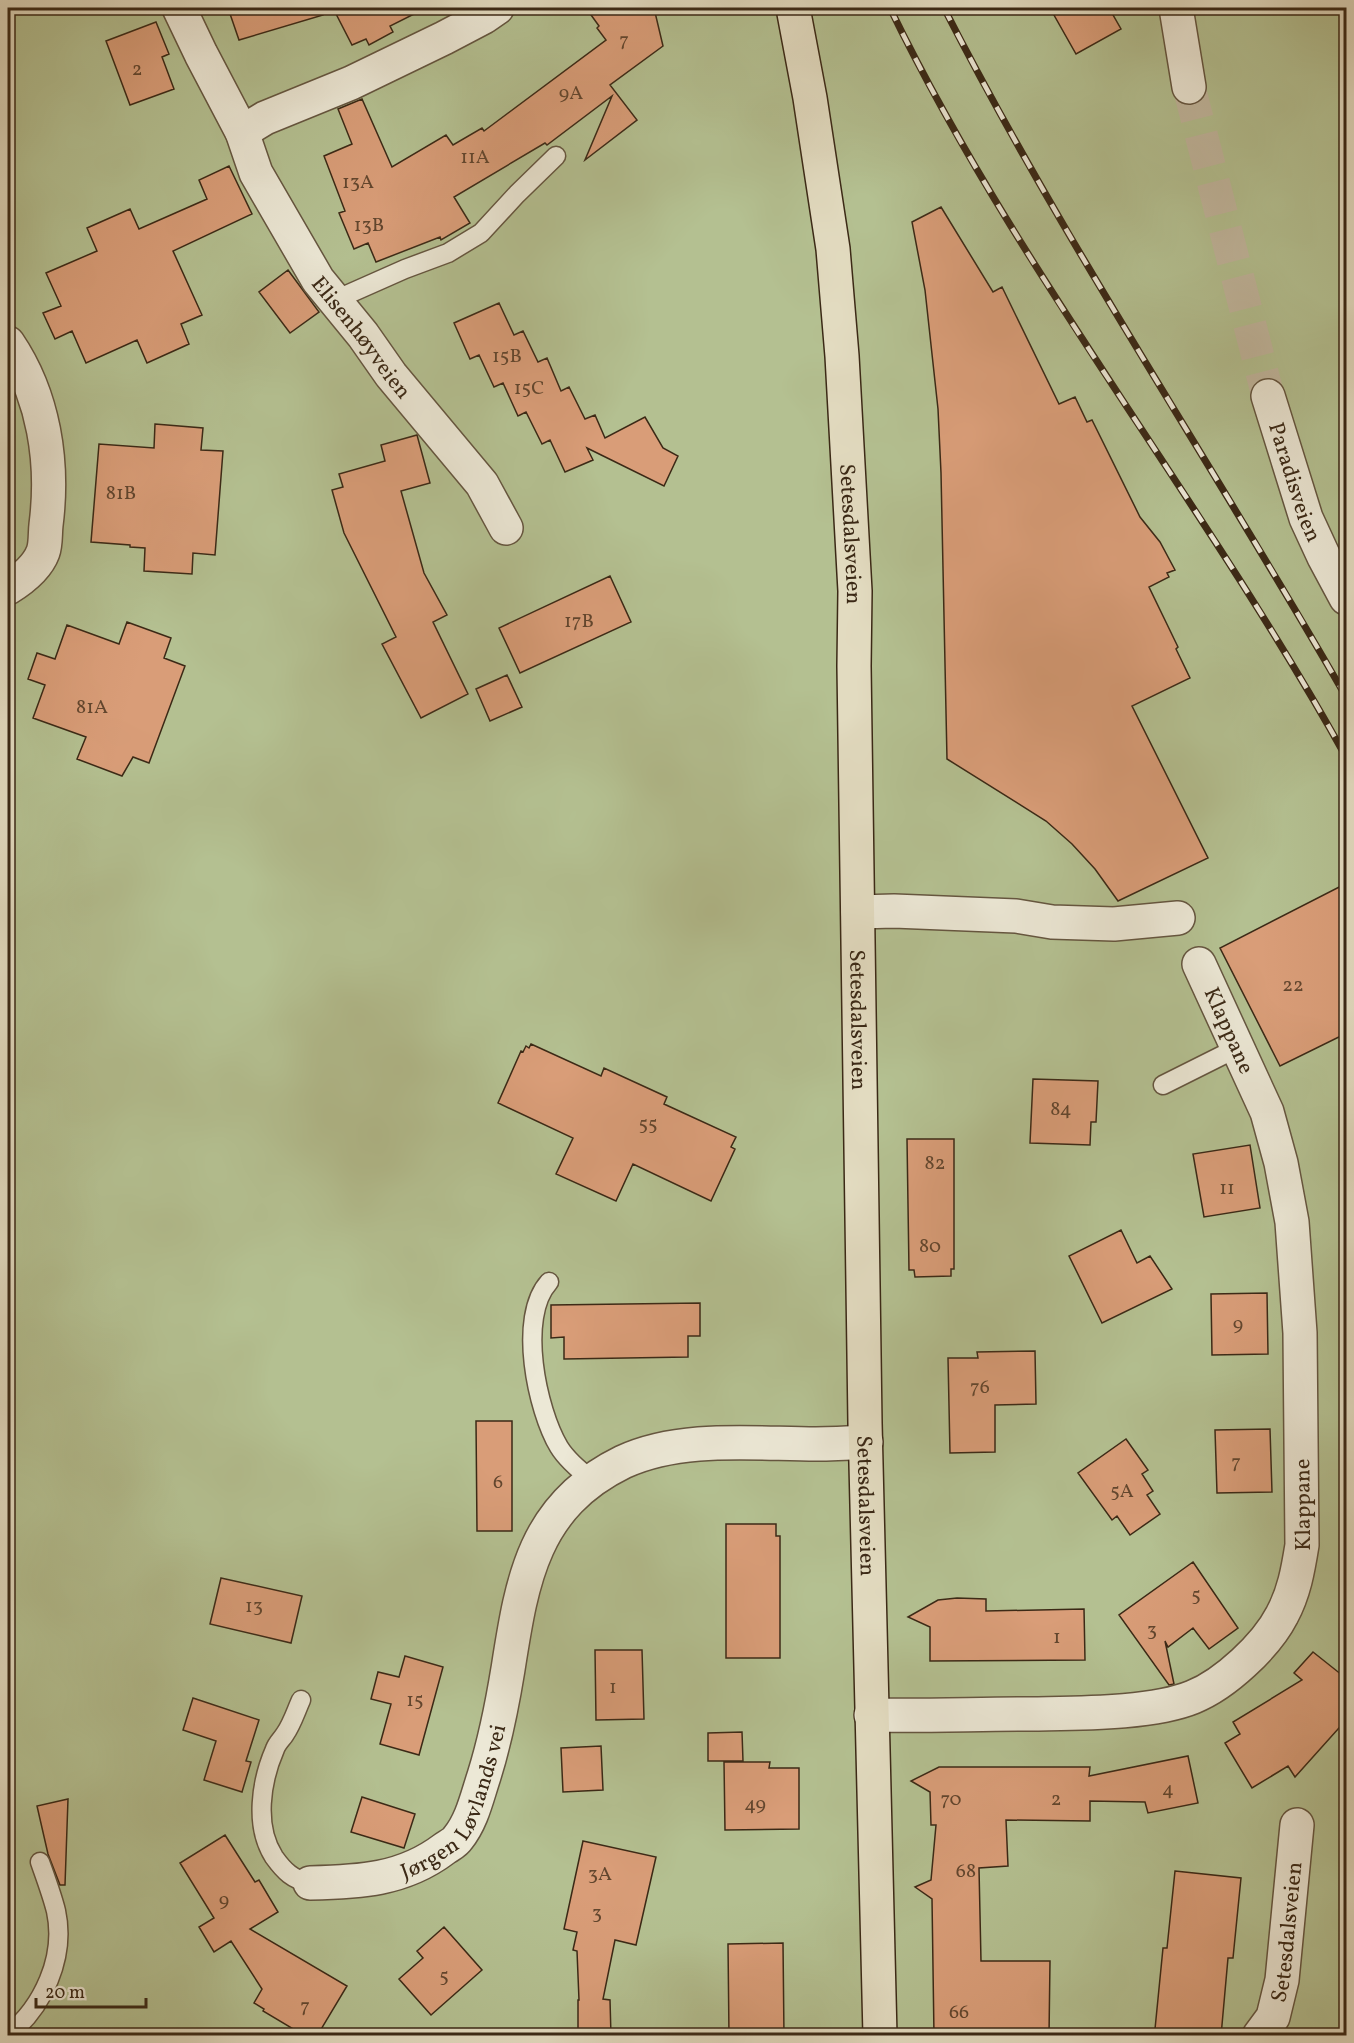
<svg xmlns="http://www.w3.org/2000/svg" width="1354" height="2043" font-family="Vollkorn,serif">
<rect width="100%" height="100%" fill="#e2dbc0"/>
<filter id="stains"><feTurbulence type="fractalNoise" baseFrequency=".00333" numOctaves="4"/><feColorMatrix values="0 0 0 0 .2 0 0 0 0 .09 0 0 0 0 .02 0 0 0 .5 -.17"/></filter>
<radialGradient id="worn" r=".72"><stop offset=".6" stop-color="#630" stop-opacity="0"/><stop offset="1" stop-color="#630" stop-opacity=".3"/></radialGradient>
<path fill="#b4c091" stroke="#787454" stroke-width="1.5" d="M8 8H1346V2035L8 2036Z"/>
<path fill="#d99d78" stroke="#3b2916" stroke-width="1.5" d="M228 8H322L323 15 239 40Z
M333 8H426L390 26 393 32 369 45 366 39 352 45Z
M586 8H654L663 46 610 85 637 120 585 160 612 96 547 145 545 143 454 197 470 223 441 240 440 237 376 262 368 243 354 249 339 213 345 211 324 156 352 144 338 109 362 99 392 167 446 135 453 145 482 128 484 131 606 40 597 28 599 26Z
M1050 8H1109L1121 29 1076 54Z
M156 22 169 54 162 57 174 89 130 105 106 41Z
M229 166 252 214 173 251 202 315 181 324 189 344 147 363 137 340 86 363 72 331 55 339 43 313 61 306 46 273 97 251 87 228 130 209 139 229 207 199 199 180Z
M941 207 993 292 1002 287 1059 404 1075 397 1087 422 1092 420 1140 517 1160 542 1175 570 1167 573 1169 577 1149 587 1178 647 1176 649 1190 678 1132 706 1208 858 1118 901 1095 869 1072 844 1046 821 947 759 941 473 938 409 925 290 912 222Z
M288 270 319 312 290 333 259 292Z
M499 303 514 335 523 331 538 362 547 358 561 391 569 387 585 419 595 415 605 438 645 417 663 448 678 456 664 486 587 448 593 460 565 472 550 440 542 444 526 412 518 416 503 383 494 387 479 355 470 359 454 323Z
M155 424 203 428 201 450 223 451 215 555 193 553 192 574 144 571 145 548 130 547V545L91 542 99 444 154 448Z
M417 435 430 483 401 491 424 573 447 615 433 622 468 694 421 718 382 644 396 637 344 533 332 490 343 487 339 474 385 461 381 445Z
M610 576 631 622 520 673 499 628Z
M127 622 171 638 164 658 185 666 149 763 133 757 122 776 77 759 86 737 33 718 45 685 28 679 37 653 55 659 67 625 119 644Z
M507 675 522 707 490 721 476 689Z
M1347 883V1033L1280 1066 1220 948Z
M531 1044 601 1076 604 1068 667 1097 664 1104 736 1137 731 1147 735 1149 711 1201 633 1164 616 1201 556 1174 573 1138 498 1103 521 1051 523 1052 526 1046 529 1048Z
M1033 1079 1098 1081 1096 1122H1091L1090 1145 1030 1143Z
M907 1139H954V1269H951V1276L915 1277 914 1270H909Z
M1250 1145 1260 1208 1204 1217 1193 1154Z
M1121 1230 1137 1263 1150 1256 1172 1289 1102 1323 1069 1256Z
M1267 1293 1268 1354 1212 1355 1211 1294Z
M700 1303V1336H688V1357L564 1359V1337L551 1338V1305Z
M1035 1351 1036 1404 995 1405V1452L950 1453 948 1358H978L977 1352Z
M476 1421H512V1531H477Z
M1270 1429 1272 1492 1217 1493 1215 1430Z
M1126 1439 1148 1470 1142 1474 1153 1491 1147 1495 1160 1514 1130 1535 1117 1516 1112 1520 1078 1473Z
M726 1524H776V1536H780V1658H726Z
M1193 1562 1238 1628 1209 1649 1193 1628 1168 1647 1165 1641 1174 1684 1169 1685 1119 1615Z
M221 1578 302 1596 291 1643 210 1624Z
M957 1598 986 1599V1611L1084 1609 1085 1660 930 1661V1627L908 1617 938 1600Z
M595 1650H642L644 1719 596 1720Z
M1313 1652 1347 1679V1719L1295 1777 1288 1766 1252 1788 1225 1743 1240 1734 1233 1722 1302 1680 1294 1673Z
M405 1656 443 1667 419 1755 380 1744 391 1704 371 1699 378 1672 399 1677Z
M193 1698 259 1720 246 1761 251 1762 242 1792 204 1780 216 1741 183 1730Z
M742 1732 743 1761H708V1733Z
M601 1746 603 1790 563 1792 561 1748Z
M1188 1756 1198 1803 1148 1813 1145 1802 1090 1801V1821L1006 1820 1008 1866 979 1868 981 1961H1050L1049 2036H934L932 1899 915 1887 931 1880 936 1825H931L930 1792 911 1781 939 1767H1090L1089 1776Z
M724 1762H770L769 1768H799V1829L725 1830Z
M362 1797 415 1814 404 1848 351 1832Z
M68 1799 65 1885H60L48 1854 37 1806Z
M225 1835 255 1882 259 1880 278 1912 250 1929 347 1986 317 2036H305L263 2011 264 2009 254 2003 262 1989 231 1941 214 1952 199 1927 214 1918 180 1863Z
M583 1841 656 1857 636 1945 615 1940 603 1999 610 2000 611 2036H578V2000H579L577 1951 573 1950 577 1932 564 1929Z
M1175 1871 1241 1878 1233 1958H1228L1221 2036 1155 2029 1163 1948H1167Z
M444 1927 482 1970 431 2015 399 1979 423 1958 417 1951Z
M783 1943 784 2036H729L728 1944Z"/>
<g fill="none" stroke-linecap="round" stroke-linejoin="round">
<path stroke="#c1b79e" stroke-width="33" stroke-dasharray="33 16" stroke-linecap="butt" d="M1189 87 1268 396"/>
<g stroke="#655640" stroke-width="21">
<path id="lane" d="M335 300 405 269 448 253 481 233 517 194 556 156
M1163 1085 1239 1047
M549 1282C517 1317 537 1410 559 1447 567 1460 579 1470 592 1480
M301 1700C296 1711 292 1724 285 1734 282 1739 277 1743 275 1749 261 1781 254 1826 274 1857 284 1871 293 1880 310 1883
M8 2035C43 2007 66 1957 56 1911 52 1895 46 1879 40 1862"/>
</g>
<g stroke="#655640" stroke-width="36">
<g id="street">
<path id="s1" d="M179 8 201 54 242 132 256 173 318 280 363 335 391 375 482 484 506 528"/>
<path d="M1176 8 1189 87"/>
<path d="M242 132 265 118 351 83 444 38 484 17 497 8"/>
<path d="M8 343C44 396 54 462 46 525 45 533 46 544 43 552 37 568 21 580 8 588"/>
<path id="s2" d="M1268 396 1306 518 1324 557 1346 598"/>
<path d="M858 912 894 911 1016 916 1052 922 1114 924 1178 918"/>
<path id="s3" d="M871 1715C924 1716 978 1714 1031 1714 1076 1713 1152 1714 1193 1697 1225 1684 1266 1646 1282 1615 1294 1593 1298 1570 1302 1545L1300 1333 1292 1222 1281 1163 1267 1112 1199 964"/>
<path id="s4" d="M310 1883C359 1882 403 1880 444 1849 448 1846 455 1843 458 1838 472 1821 477 1797 484 1776 495 1741 502 1706 508 1669 522 1580 533 1506 623 1462 681 1435 755 1444 816 1444 833 1444 850 1443 866 1442"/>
<path id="s5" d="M1259 2036 1273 2017 1282 1980 1297 1825"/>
</g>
</g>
<g stroke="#3b2916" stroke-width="36">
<g id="highway">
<path id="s6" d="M793 8 810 98 833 249 842 356 855 591 854 666 865 1423 880 2036"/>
</g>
</g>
<use href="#lane" stroke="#ece8d6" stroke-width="18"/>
<use href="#street" stroke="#ece8d6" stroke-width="33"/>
<use href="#highway" stroke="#e2dbc0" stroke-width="33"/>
<g stroke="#3b2916" stroke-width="7">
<path id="rail" d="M890 8C1018 272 1204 501 1346 757
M944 8C1065 245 1214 466 1346 697"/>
</g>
<use href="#rail" stroke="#ece8d6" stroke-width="4.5" stroke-dasharray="14" stroke-linecap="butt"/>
</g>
<g text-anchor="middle" stroke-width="4.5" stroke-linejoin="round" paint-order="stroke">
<g font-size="20" fill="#62462e">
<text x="624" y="46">7</text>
<text x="137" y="75">2</text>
<text x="571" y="99">9A</text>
<text x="475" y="163">11A</text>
<text x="358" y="188">13A</text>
<text x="369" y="231">13B</text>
<text x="507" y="362">15B</text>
<text x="529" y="394">15C</text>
<text x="121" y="499">81B</text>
<text x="579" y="627">17B</text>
<text x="92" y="713">81A</text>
<text x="1293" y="991">22</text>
<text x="1061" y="1115">84</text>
<text x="648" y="1130">55</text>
<text x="935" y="1169">82</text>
<text x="1227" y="1194">11</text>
<text x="930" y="1252">80</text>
<text x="1238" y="1330">9</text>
<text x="980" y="1393">76</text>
<text x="1236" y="1468">7</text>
<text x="498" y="1488">6</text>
<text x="1122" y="1497">5A</text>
<text x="1196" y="1601">5</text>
<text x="254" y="1612">13</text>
<text x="1152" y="1636">3</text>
<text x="1057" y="1643">1</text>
<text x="613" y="1693">1</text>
<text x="415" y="1706">15</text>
<text x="1168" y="1795">4</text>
<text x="951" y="1805">70</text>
<text x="1056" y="1805">2</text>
<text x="755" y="1810">49</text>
<text x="966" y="1877">68</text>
<text x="600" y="1880">3A</text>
<text x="224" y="1906">9</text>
<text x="597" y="1919">3</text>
<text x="444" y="1982">5</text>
<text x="305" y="2012">7</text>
<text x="959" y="2018">66</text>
</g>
<g font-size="22" fill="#3b2916" stroke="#ece8d6">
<text dy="8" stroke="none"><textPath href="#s1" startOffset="378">Elisenhøyveien</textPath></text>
<text dy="8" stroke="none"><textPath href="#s2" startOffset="90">Paradisveien</textPath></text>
<text dy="8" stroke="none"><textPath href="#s6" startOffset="530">Setesdalsveien</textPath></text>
<text dy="8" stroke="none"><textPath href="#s6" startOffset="1016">Setesdalsveien</textPath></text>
<text transform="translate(1230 1030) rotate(66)" y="8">Klappane</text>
<text dy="8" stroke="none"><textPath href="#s3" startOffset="560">Klappane</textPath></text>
<text dy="8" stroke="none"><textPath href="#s6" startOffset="1502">Setesdalsveien</textPath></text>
<text dy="8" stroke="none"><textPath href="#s4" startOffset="186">Jørgen Løvlands vei</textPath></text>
<text dy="8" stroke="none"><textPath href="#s5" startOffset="110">Setesdalsveien</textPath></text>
</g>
</g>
<rect width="1354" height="2043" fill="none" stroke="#e2dbc0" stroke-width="30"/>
<rect x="9" y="9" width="1336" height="2025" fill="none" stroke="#3b2916" stroke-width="3"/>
<rect x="15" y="15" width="1324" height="2013" fill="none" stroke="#3b2916" stroke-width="1.5"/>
<path d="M36 1998v9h110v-9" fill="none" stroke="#3b2916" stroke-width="3"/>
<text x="45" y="1998" font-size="18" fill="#3b2916" stroke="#ece8d6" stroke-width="4.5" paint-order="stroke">20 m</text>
<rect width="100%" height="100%" filter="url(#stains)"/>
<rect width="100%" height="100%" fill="url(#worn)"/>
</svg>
